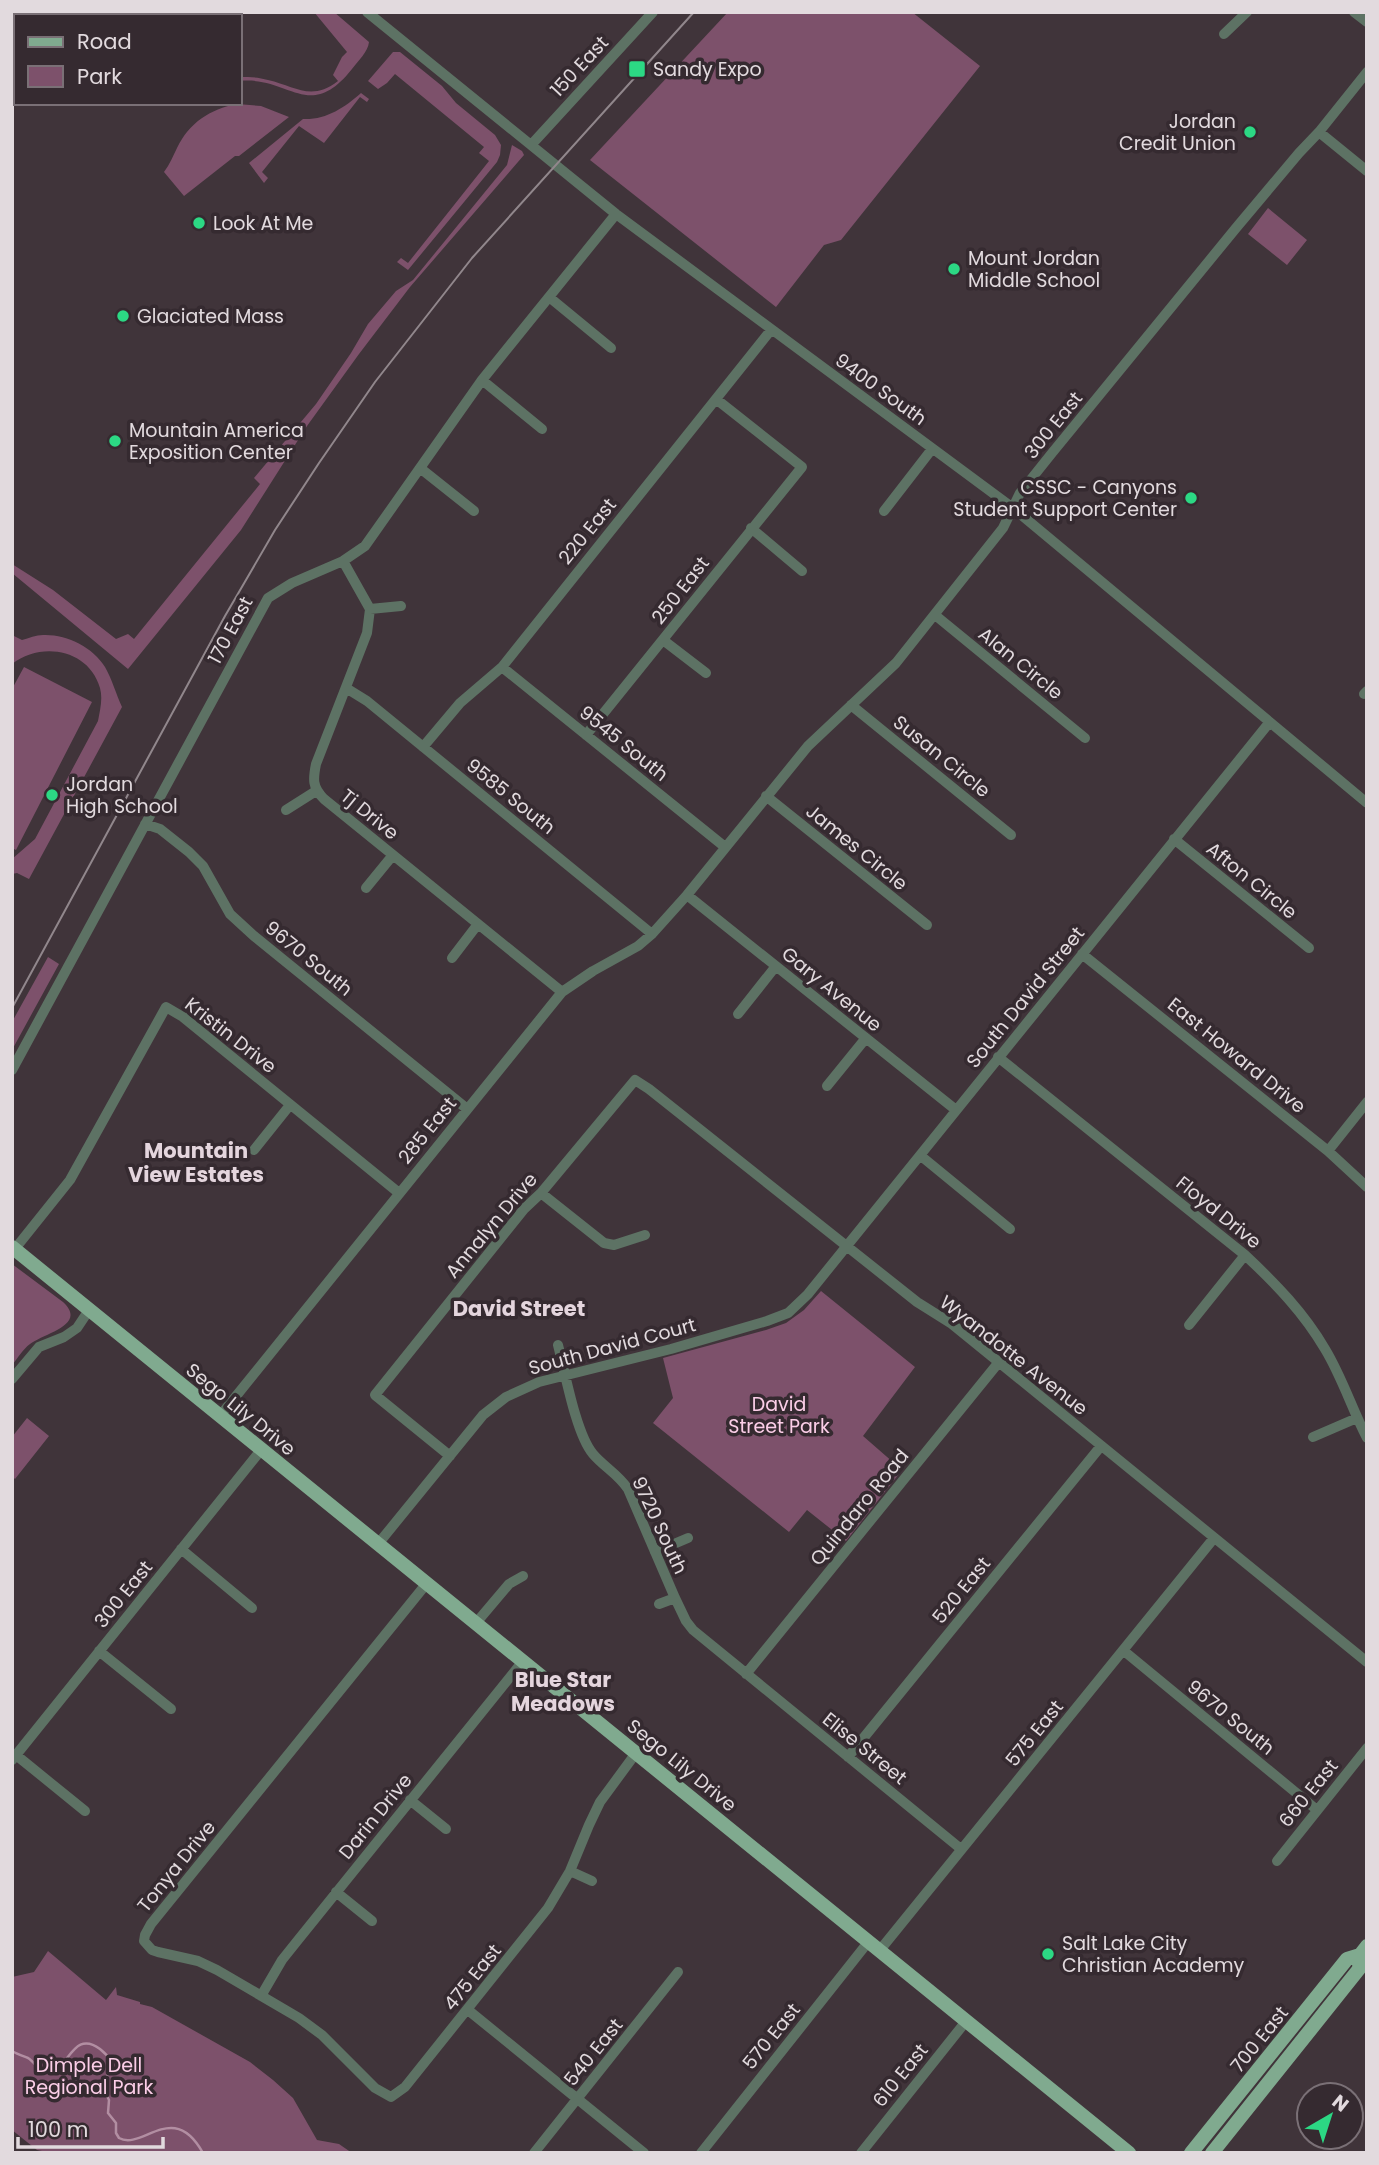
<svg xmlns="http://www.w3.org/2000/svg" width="1379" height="2165" font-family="Poppins,sans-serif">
<rect width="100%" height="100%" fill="#40343a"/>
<path fill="#7d516b" d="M314 12H334L369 42C368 52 358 61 352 69 309 123 290 76 240 81V77C249 77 259 77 268 80 295 86 311 102 338 81L333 75 342 57 347 52Z
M728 12H912L980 66 841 240 824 245 776 307 590 160Z
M393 52H400L442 86 456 103 495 135 501 145 500 155 497 162 408 270 397 262 401 258 408 263 489 161 479 153 484 147 395 74 387 83 378 89 368 81Z
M361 93 369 99 367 102 360 97 324 143 299 126 262 172 268 178 264 183 249 163 303 119C326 120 344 108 361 93Z
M237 104 261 106 289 117 239 156H235L184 196 164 172C170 164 173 156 177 148 189 123 210 109 237 104Z
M512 145 522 151 524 155 410 287 359 354 307 426 241 530 128 669 12 573V564L53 590 116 639 128 634 134 639 260 484 254 478 316 404 351 353 368 324 396 291 413 280 507 165Z
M1268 208 1307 240 1287 265 1248 234Z
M12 635 22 640C29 638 36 635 43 635 66 634 93 647 105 667 112 679 116 694 122 707L29 879 17 873 12 874V859L35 839 98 721C100 710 103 699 100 688 89 649 41 641 12 664Z
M24 667 92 702 16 850 12 848V689Z
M48 957 59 964 12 1050V1022Z
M12 1264 63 1302C88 1325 44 1333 30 1344 23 1349 18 1358 12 1365Z
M821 1291 915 1367 863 1436 902 1470 846 1541 807 1510 789 1532 653 1423 673 1398 663 1358 766 1330 786 1323 804 1310Z
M27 1418 49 1436 15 1479 12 1476V1437Z
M48 1951 106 2000 116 1987 117 1995 140 2002V2004L152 2007 250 2062 273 2080 293 2098 317 2140 339 2144 352 2153H52L37 2150 12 2130V1977L34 1972Z"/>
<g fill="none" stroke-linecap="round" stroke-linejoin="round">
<path stroke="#b28ea2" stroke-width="2.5" d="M12 2051C17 2054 23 2056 28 2058 36 2063 40 2074 50 2072 69 2069 73 2029 100 2049 105 2053 108 2056 111 2061L105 2084 106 2094 109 2100 108 2113 116 2123V2133L119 2138C143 2151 173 2099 203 2153"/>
<path stroke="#5d7264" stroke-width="10" d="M367 12 616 214 1013 508 1367 803
M1354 12 1367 22
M1224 34 1247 12
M1319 132 1367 171
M532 144 653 12
M549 297 611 348
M482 380 542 429
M420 468 474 511
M884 511 932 449
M751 528 802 571
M343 561 370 609 367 633 316 764C313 779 312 787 324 799L562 992
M370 609 401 606
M935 615 1085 738
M663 640 706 673
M502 667 725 847
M346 688 367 701 652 934
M1364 694 1367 691
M851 705 1011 835
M586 735 802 467 716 399
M423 747 460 703 502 667 771 330
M766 796 927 925
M286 810 316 791
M145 824 160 829 189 852 203 866 230 914 254 936 466 1108
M1174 839 1309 948
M366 888 393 855
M687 895 956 1110
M1082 954 1328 1151 1367 1187
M452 958 478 924
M738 1014 776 966
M998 1057 1245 1255C1276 1284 1304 1313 1325 1349 1342 1377 1352 1409 1367 1438
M12 1070 268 598 292 583 343 561 365 546 482 380 616 214
M827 1086 866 1038
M254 1150 290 1105
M1328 1151 1367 1102
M921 1156 1010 1229
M541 1193 604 1243 614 1245 645 1235
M14 1250 70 1180 166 1007 183 1017 399 1193
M1189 1325 1245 1255
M558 1345C565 1372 576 1434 593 1454 604 1467 618 1474 628 1489L675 1598 686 1621 693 1630 961 1849
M12 1379 39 1347 64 1337 77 1328 89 1310
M220 1416 562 992 593 971 638 946 652 934 687 895 808 746 896 663 1003 528 1020 493 1052 453 1236 228 1299 153 1319 132 1367 72
M1313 1437 1357 1418
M450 1456 375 1395 524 1209 541 1193 635 1080 649 1089 917 1302 952 1324 1367 1662
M378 1544 483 1415 506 1397 539 1382 671 1349 767 1321 788 1313 808 1294C961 1103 1115 913 1269 723
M181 1549 252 1608
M655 1552 688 1538
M427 1583 151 1924 145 1935 144 1941 152 1950 158 1952 198 1961 217 1970 299 2018 322 2035 375 2088 391 2097 405 2087 548 1908 570 1871 589 1825 600 1802 636 1753
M659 1604 675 1598
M476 1623 509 1584 523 1576
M99 1651 171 1709
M1124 1651 1317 1810
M746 1674 999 1362
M16 1755 85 1811
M848 1757 1101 1446
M12 1760 261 1450
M410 1800 446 1829
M1277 1861 1367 1748
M570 1871 592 1881
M336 1892 372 1921
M880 1950 1214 1538
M261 1996 282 1960 298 1940 523 1661
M468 2010 644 2153
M534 2153 678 1972
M701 2153 869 1941
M861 2153 967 2020"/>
<path stroke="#80aa8f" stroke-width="14" d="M12 1247 1129 2153
M1191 2153 1347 1959 1360 1955
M1212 2153 1359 1969 1360 1955 1367 1946"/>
<path stroke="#91878c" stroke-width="2" d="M12 1008 225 616 275 530 319 463 375 382 472 258 694 12"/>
</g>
<g fill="#2cd884" stroke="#352a30" stroke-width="2.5">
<rect x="628" y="60" width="18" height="18" rx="3.5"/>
<circle cx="1250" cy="132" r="7"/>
<circle cx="199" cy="223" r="7"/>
<circle cx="954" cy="269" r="7"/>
<circle cx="123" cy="316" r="7"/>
<circle cx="115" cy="441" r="7"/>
<circle cx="1191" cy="498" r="7"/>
<circle cx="52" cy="795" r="7"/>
<circle cx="1048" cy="1954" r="7"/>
</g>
<g text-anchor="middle" stroke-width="7" stroke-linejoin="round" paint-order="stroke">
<g font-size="19" fill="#e2dade" stroke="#352a30">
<text transform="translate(579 66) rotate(-47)" y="7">150 East</text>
<text transform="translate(881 389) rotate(36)" y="7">9400 South</text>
<text transform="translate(1053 425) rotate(-51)" y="7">300 East</text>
<text transform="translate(587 531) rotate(-51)" y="7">220 East</text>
<text transform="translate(680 590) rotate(-52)" y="7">250 East</text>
<text transform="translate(230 630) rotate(-62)" y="7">170 East</text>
<text transform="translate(1021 663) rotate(39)" y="7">Alan Circle</text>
<text transform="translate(624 743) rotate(39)" y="7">9545 South</text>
<text transform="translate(942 756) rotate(39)" y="7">Susan Circle</text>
<text transform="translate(511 796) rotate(39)" y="7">9585 South</text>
<text transform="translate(370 814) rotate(39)" y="7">Tj Drive</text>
<text transform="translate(857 847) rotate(39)" y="7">James Circle</text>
<text transform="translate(1252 880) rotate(39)" y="7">Afton Circle</text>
<text transform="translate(309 958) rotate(39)" y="7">9670 South</text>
<text transform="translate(832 989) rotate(39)" y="7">Gary Avenue</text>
<text transform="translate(1025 997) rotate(-51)" y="7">South David Street</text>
<text transform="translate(231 1035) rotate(38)" y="7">Kristin Drive</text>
<text transform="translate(1237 1055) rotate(39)" y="7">East Howard Drive</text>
<text transform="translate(427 1130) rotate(-51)" y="7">285 East</text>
<text transform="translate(1219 1212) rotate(39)" y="7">Floyd Drive</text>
<text transform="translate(491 1225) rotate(-50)" y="7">Annalyn Drive</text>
<text transform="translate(612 1346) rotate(-15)" y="7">South David Court</text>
<text transform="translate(1014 1355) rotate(38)" y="7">Wyandotte Avenue</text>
<text transform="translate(241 1409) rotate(39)" y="7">Sego Lily Drive</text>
<text transform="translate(859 1507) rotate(-51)" y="7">Quindaro Road</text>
<text transform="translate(660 1525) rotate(65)" y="7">9720 South</text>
<text transform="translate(961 1590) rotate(-51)" y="7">520 East</text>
<text transform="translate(123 1594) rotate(-51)" y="7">300 East</text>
<text transform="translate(1231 1717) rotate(39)" y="7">9670 South</text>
<text transform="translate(1034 1733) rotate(-51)" y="7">575 East</text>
<text transform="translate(865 1748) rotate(39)" y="7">Elise Street</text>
<text transform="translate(682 1765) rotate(39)" y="7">Sego Lily Drive</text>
<text transform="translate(1308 1793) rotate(-51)" y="7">660 East</text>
<text transform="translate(375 1816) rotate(-51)" y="7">Darin Drive</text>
<text transform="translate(176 1866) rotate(-51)" y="7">Tonya Drive</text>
<text transform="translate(472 1977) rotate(-51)" y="7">475 East</text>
<text transform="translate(771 2036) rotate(-51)" y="7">570 East</text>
<text transform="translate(1259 2039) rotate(-51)" y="7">700 East</text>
<text transform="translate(593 2052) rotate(-51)" y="7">540 East</text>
<text transform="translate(900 2075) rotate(-51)" y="7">610 East</text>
</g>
<g font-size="19" fill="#e2dade" stroke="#352a30" text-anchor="start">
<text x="653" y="76">Sandy Expo</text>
<text x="1236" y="128" text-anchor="end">Jordan<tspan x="1236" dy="22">Credit Union</tspan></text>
<text x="213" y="230">Look At Me</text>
<text x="968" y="265">Mount Jordan<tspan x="968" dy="22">Middle School</tspan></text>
<text x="137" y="323">Glaciated Mass</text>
<text x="129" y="437">Mountain America<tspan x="129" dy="22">Exposition Center</tspan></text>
<text x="1177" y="494" text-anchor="end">CSSC - Canyons<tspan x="1177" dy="22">Student Support Center</tspan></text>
<text x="66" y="791">Jordan<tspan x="66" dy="22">High School</tspan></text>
<text x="1062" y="1950">Salt Lake City<tspan x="1062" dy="22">Christian Academy</tspan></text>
</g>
<g font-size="19" fill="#fccee8" stroke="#352a30">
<text x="779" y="1411">David<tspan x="779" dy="22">Street Park</tspan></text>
<text x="89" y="2072">Dimple Dell<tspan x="89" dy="22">Regional Park</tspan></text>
</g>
<g font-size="21" font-weight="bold" fill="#e4d5dd" stroke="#352a30">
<text x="196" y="1158">Mountain<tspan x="196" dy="24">View Estates</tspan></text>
<text x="519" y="1316">David Street</text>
<text x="563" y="1687">Blue Star<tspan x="563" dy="24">Meadows</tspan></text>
</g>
</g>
<rect width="1379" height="2165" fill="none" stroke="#e2dade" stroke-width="28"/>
<rect x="14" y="14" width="228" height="91" fill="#352a30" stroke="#7a7076" stroke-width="2"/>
<rect x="28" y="37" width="35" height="10" fill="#80aa8f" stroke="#7a7076" stroke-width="2"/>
<text x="77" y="49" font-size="21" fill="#e2dade">Road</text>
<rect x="28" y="66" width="35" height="21" fill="#7d516b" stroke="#7a7076" stroke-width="2"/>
<text x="77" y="84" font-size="21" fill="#e2dade">Park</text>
<g transform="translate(1330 2116) rotate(39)"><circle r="33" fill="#352a30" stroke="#7a7076" stroke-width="2"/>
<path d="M0-5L12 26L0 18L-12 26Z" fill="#2cd884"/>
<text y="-10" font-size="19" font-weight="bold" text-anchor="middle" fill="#e2dade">N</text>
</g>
<path d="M18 2137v10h145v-10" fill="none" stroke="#e2dade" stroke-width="3.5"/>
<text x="28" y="2137" font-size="21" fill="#e2dade" stroke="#352a30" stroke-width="5" paint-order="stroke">100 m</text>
</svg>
